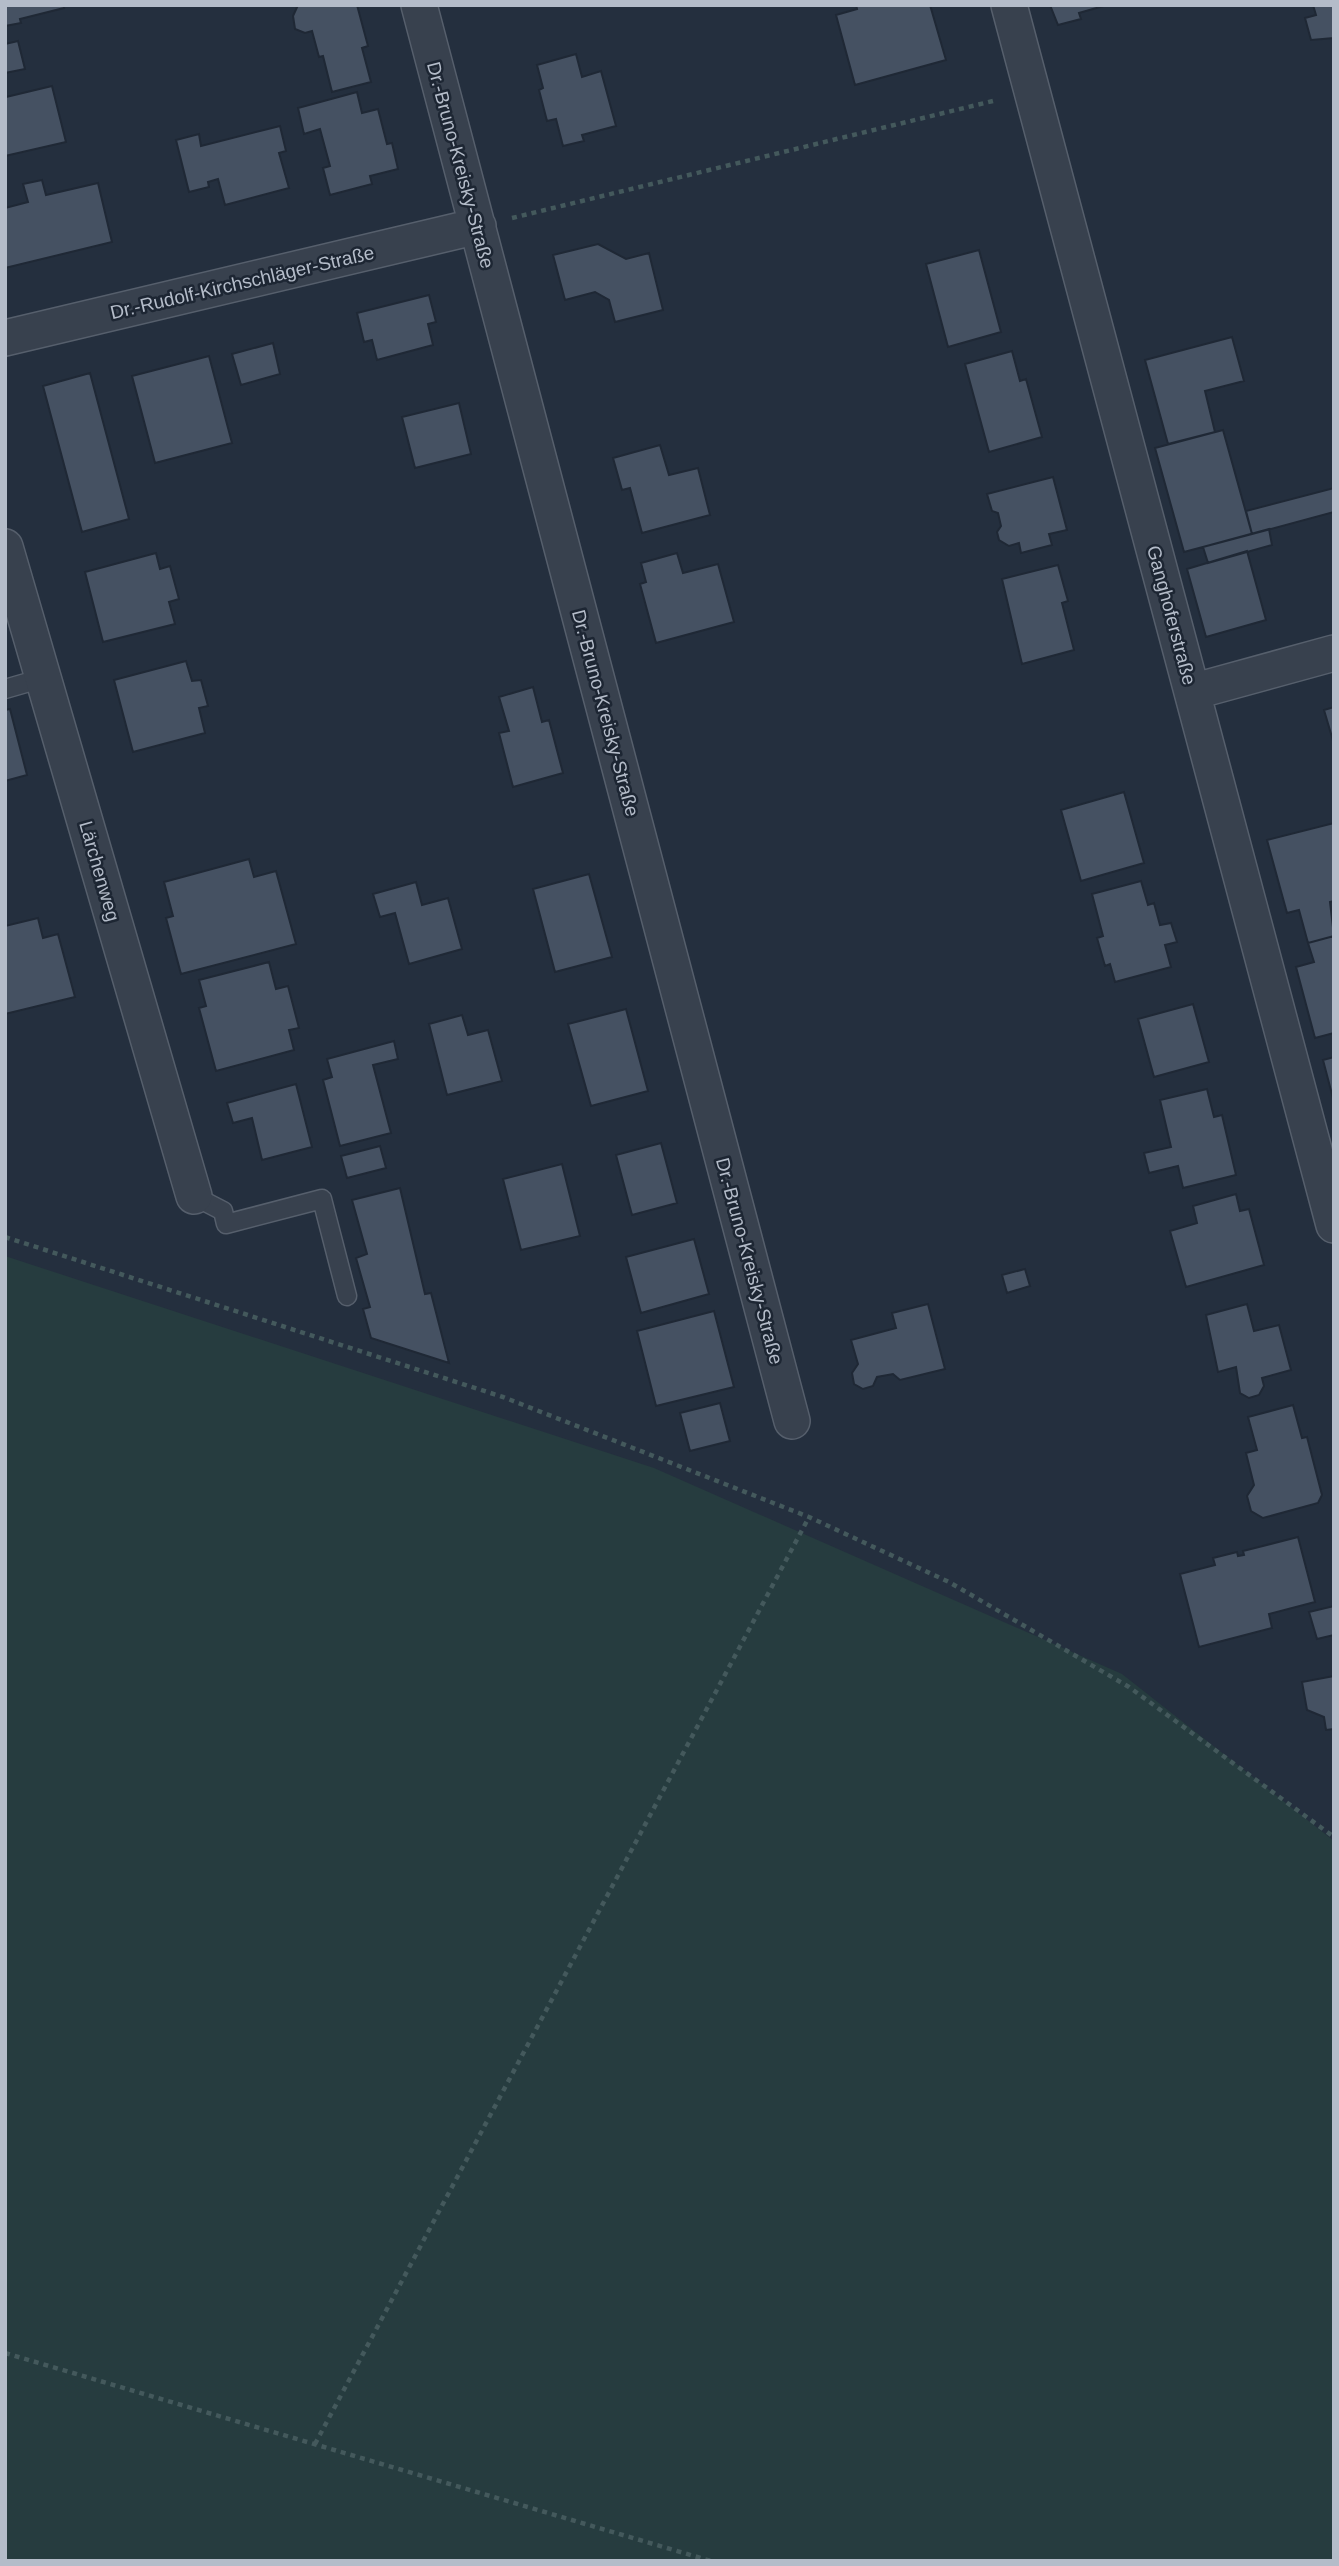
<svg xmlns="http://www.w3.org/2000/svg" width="1339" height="2566" font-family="Helvetica,sans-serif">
<rect width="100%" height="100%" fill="#242f3e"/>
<path fill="#263c3f" d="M5 1256 654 1468 1122 1674 1334 1841V2561H5Z"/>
<path fill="#455162" stroke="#1f2835" stroke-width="2" d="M5 5H63L64 8 20 19 21 23 5 26Z
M298 5H357L368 46 362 48 371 82 332 92 323 56 319 57 312 31 305 33 295 29 293 16Z
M856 5H930L946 60 855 85 836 15 857 9Z
M1050 5H1107L1079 13 1081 19 1058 25Z
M1313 5H1334V38L1311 40 1305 18 1316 15Z
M18 41 25 69 5 73V44Z
M576 54 582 77 601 71 616 126 582 135 584 141 563 146 556 119 547 121 539 90 543 88 537 65Z
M52 86 66 142 5 156V93L6 97Z
M357 92 362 113 378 109 387 144 392 143 398 169 370 176 372 184 330 195 323 168 330 166 320 129 304 134 298 108Z
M280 126 286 151 279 153 289 188 225 205 218 179 208 182 209 187 189 192 176 140 199 134 201 146Z
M42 180 46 195 98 183 112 242 5 268V208L28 202 23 184Z
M598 244 626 259 649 253 663 310 615 322 609 300 595 292 565 300 553 255Z
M979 250 1001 332 948 347 926 264Z
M429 295 436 322 428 324 433 345 377 360 372 340 364 342 357 313Z
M1232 337 1244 381 1205 391 1215 432 1168 444 1145 360Z
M273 343 280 374 241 385 232 354Z
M1012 351 1020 381 1026 379 1042 437 989 452 965 364Z
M209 356 232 443 155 463 132 376Z
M90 373 129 519 82 532 43 386Z
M459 403 471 454 415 468 402 417Z
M1223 430 1252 534 1184 552 1155 448Z
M660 445 669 475 698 468 710 515 642 533 630 488 622 490 613 458Z
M1053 477 1067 530 1049 534 1052 545 1021 553 1019 543 1009 546 999 540 997 532 1001 526 998 513 992 511 987 494Z
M1334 488V512L1252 534 1246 511Z
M1269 529 1272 545 1208 563 1203 547Z
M1247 551 1266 620 1206 637 1187 569Z
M156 553 160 569 170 566 179 599 169 602 175 624 103 642 85 572Z
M677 553 683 573 718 564 734 622 656 643 640 584 646 582 641 563Z
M1058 565 1068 601 1062 603 1074 650 1022 664 1002 579Z
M186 661 192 681 201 680 208 706 199 708 205 733 133 752 114 680Z
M533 687 542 722 549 720 563 773 513 787 499 733 509 731 499 697Z
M1334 707V744L1324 710Z
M10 709 27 775 5 781V710Z
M1124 792 1144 863 1081 881 1061 810Z
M1334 823V901L1330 902 1334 936 1308 943 1299 910 1287 913 1267 840Z
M249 859 254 877 276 871 296 944 181 974 166 918 173 916 164 882Z
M589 874 612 957 555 972 533 889Z
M1141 881 1148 905 1154 903 1160 925 1171 923 1177 942 1165 945 1171 967 1115 982 1110 964 1105 966 1097 938 1103 936 1092 894Z
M416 882 422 905 448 898 462 949 409 964 395 913 380 917 373 894Z
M38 918 43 938 58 934 75 997 5 1014V926Z
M1334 936V1033L1315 1038 1296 967 1314 962 1308 943Z
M269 962 276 989 288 986 299 1028 289 1030 294 1050 216 1071 199 1008 206 1006 199 980Z
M1193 1004 1209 1062 1154 1077 1138 1019Z
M626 1009 648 1091 591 1106 568 1024Z
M462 1015 468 1035 488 1030 502 1081 447 1095 429 1024Z
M394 1041 398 1059 373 1065 391 1133 340 1146 323 1080 332 1077 327 1059Z
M1334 1057V1102L1323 1060Z
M296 1084 312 1147 262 1160 252 1118 233 1123 227 1103Z
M1207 1089 1214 1117 1222 1115 1236 1175 1183 1188 1178 1166 1149 1173 1144 1153 1171 1147 1160 1100Z
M661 1143 677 1203 632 1215 616 1155Z
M380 1146 386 1168 347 1178 341 1156Z
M562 1164 580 1236 521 1250 503 1179Z
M400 1188 425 1294 431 1293 449 1363 371 1338 363 1309 370 1307 356 1258 367 1254 352 1200Z
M1236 1194 1240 1211 1249 1209 1264 1265 1186 1287 1170 1231 1197 1223 1193 1206Z
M694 1239 709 1294 641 1313 626 1257Z
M1025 1269 1030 1286 1007 1293 1002 1275Z
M928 1304 945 1369 900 1380 893 1374 877 1377 873 1386 863 1389 854 1384 852 1373 858 1364 851 1340 896 1328 892 1313Z
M1247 1304 1254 1331 1279 1325 1291 1370 1262 1378 1264 1386 1259 1395 1249 1398 1240 1393 1236 1367 1218 1372 1206 1315Z
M714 1311 734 1387 656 1406 637 1331Z
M720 1403 730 1441 690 1451 680 1413Z
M1293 1405 1302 1438 1307 1437 1322 1495 1318 1503 1263 1518 1251 1511 1247 1496 1254 1485 1246 1453 1257 1450 1248 1417Z
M1298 1537 1315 1602 1269 1614 1272 1628 1199 1647 1180 1574 1215 1565 1213 1558 1237 1552 1238 1556 1244 1555 1243 1551Z
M1334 1606V1635L1317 1639 1309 1612Z
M1334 1676V1729L1326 1730 1324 1717 1307 1710 1302 1682Z"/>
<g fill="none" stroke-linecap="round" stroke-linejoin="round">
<g stroke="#565f6c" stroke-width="21">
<path id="service" d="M5 689 43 678
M194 1196 223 1211 226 1224 322 1199 347 1296"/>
</g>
<g stroke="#565f6c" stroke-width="38">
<path id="minor" d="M419 5 792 1421
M1009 5 1334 1225
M5 338 478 226
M5 547 194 1196
M1192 692 1334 653"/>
</g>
<path stroke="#44595c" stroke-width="4.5" stroke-dasharray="5 5" stroke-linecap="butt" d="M512 218 997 100
M5 1237 503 1397 809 1517 949 1582 1129 1687 1334 1837
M5 2353 711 2561
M315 2444 809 1517"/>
<use href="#service" stroke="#38414e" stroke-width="18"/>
<use href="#minor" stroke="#38414e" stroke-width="35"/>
</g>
<g text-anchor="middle" stroke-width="5" stroke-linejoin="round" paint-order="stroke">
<g font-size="19" fill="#b4bcc9" stroke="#1d2633">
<text transform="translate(461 165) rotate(75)" y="7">Dr.-Bruno-Kreisky-Straße</text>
<text transform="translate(242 282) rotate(-13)" y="7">Dr.-Rudolf-Kirchschläger-Straße</text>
<text transform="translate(1172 615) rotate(75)" y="7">Ganghoferstraße</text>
<text transform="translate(606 713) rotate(75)" y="7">Dr.-Bruno-Kreisky-Straße</text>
<text transform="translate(100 871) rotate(74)" y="7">Lärchenweg</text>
<text transform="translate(750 1261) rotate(75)" y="7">Dr.-Bruno-Kreisky-Straße</text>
</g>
</g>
<rect width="1339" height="2566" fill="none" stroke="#b4bcc9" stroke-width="14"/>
</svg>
